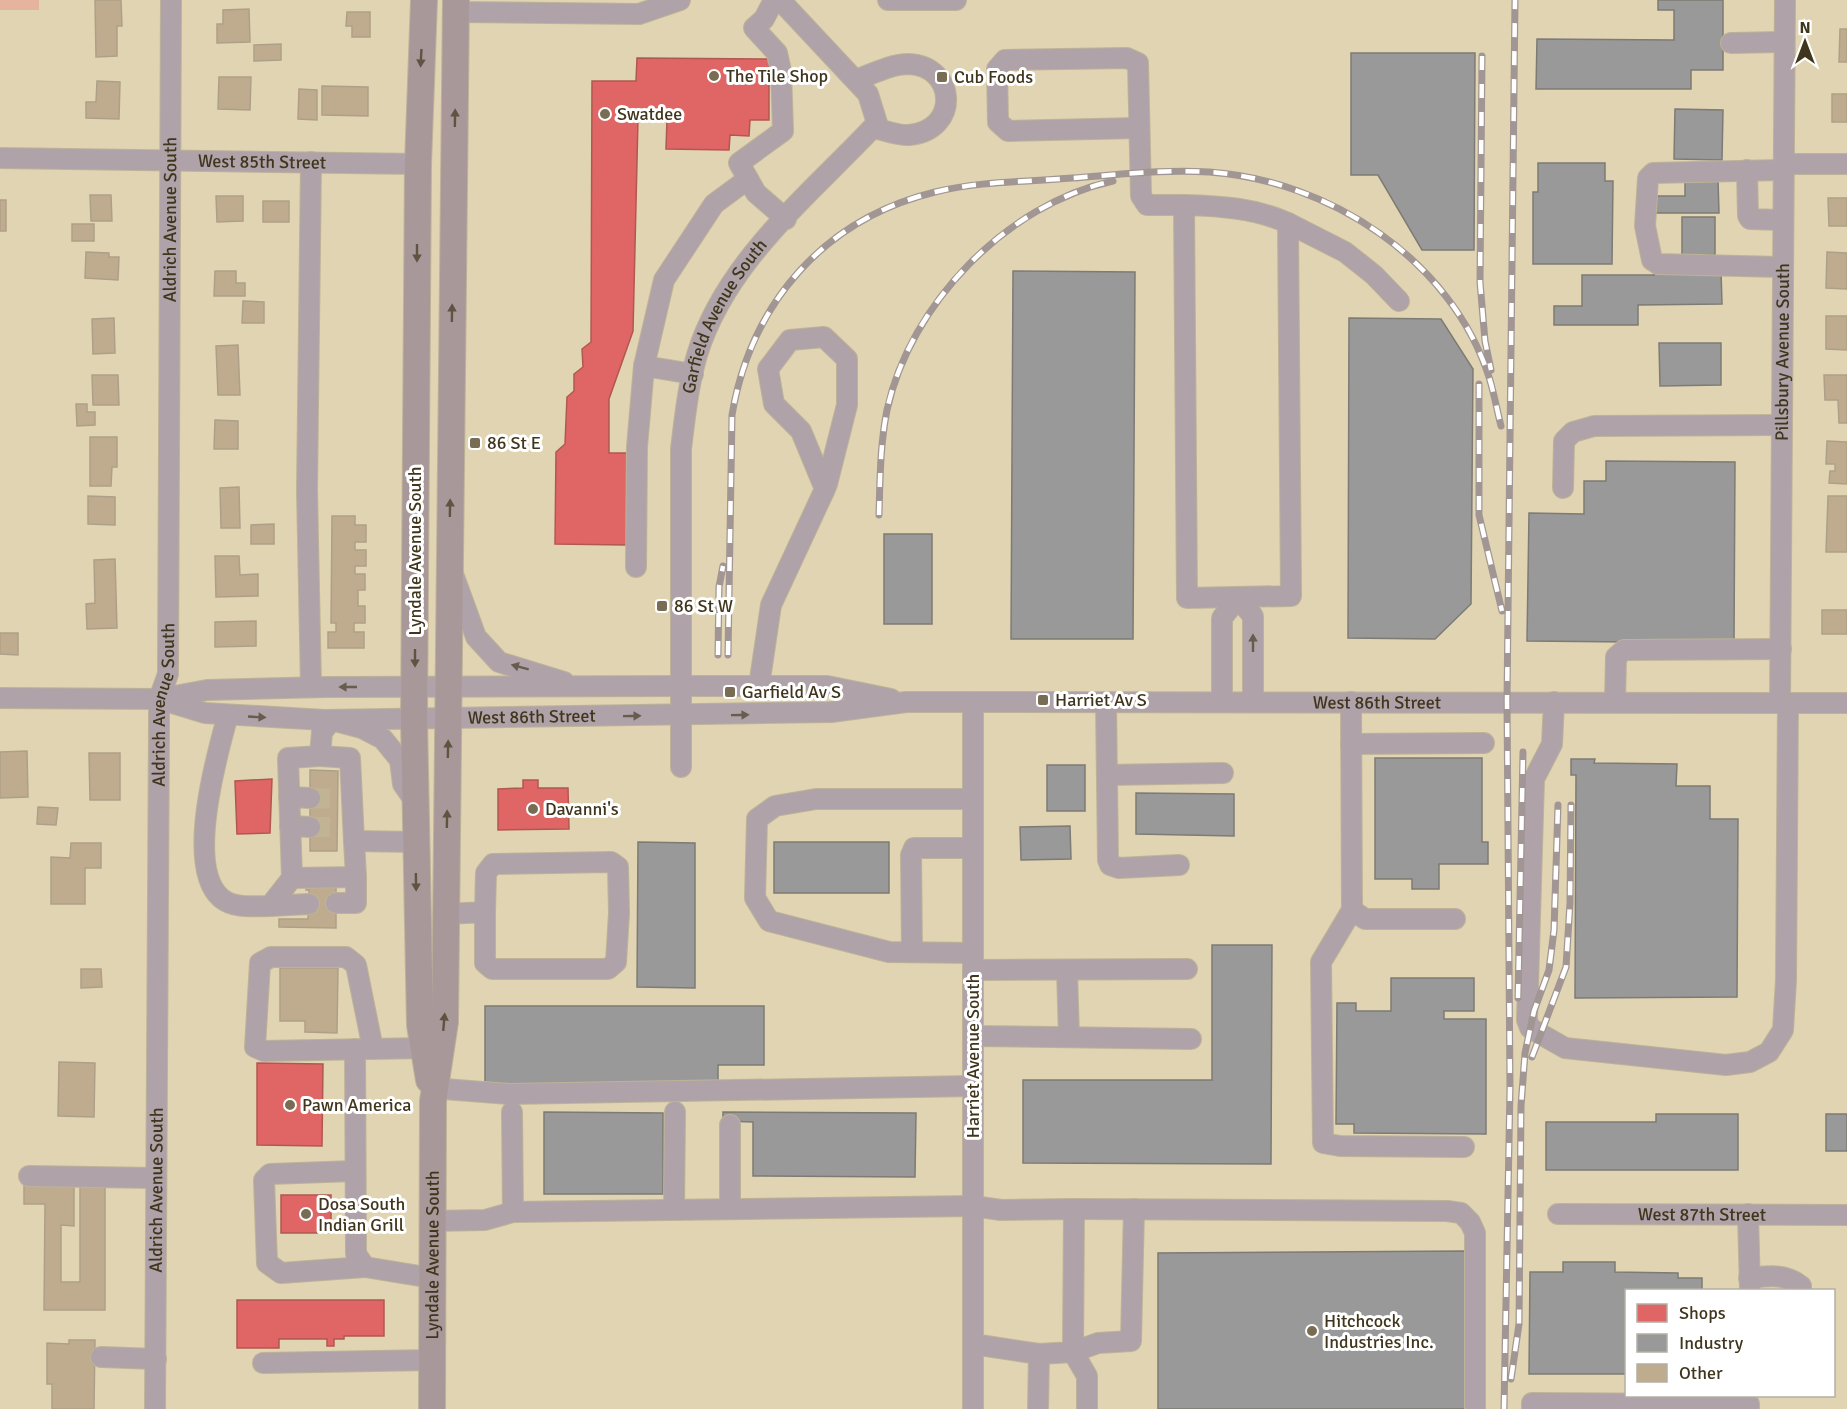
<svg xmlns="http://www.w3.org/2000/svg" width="1847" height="1409" font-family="Signika,sans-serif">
<rect width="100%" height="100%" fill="#e1d4b3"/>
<path fill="#e6b39e" d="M0 0H39V10H0Z"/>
<path fill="#e06666" stroke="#b05850" stroke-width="1.5" d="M637 58 769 59V120H750L749 136 730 135 729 150 666 149 667 119H638L633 331 609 399V453H629L626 545 555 544 556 452 565 444 567 397 574 391V374L583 367 582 349 591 342 592 81H636Z
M272 779 270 833 237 834 235 781Z
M523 780H538V788H568L569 829 498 830V789L523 788Z
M257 1063 323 1064 322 1146 257 1145Z
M281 1195H331V1233H281Z
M237 1300H384V1336H344V1339H334V1346H327V1339H279V1348H237Z"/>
<path fill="#999" stroke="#7e7b74" stroke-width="1.5" d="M1658 0H1723V70H1691V89H1536L1537 39 1674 40V10H1658Z
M1351 53H1475L1474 250H1422L1378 175H1351Z
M1675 109 1723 110 1722 160 1674 159Z
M1538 163H1605V181H1613L1612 264H1533V192H1538Z
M1685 179H1718L1719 213H1656V196H1685Z
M1682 217H1715V255H1682Z
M1013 271 1135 272 1133 639H1011Z
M1654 271H1721L1722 304 1638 305V325H1554V306H1582V275H1654Z
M1349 318 1441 319 1473 369 1471 604 1435 639 1348 638Z
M1659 343H1721V385L1660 386Z
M1606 461 1735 462 1734 643 1527 641 1529 513 1584 514V481H1606Z
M884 534H932V624H884Z
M1375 758H1482V842H1488V864H1439V889H1412V879H1375Z
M1571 759H1595L1594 763 1677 764 1676 786H1710V819H1738L1737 997 1575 998 1576 775H1571Z
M1047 765H1085V811H1047Z
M1136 793 1234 794V836L1136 834Z
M1070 826 1071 859 1021 860 1020 827Z
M638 842 695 843V988L637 987Z
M774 842H889V893H774Z
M1212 945H1272L1271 1164 1023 1163V1080H1212Z
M1391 978H1474V1011H1444V1019H1486V1134L1354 1133V1124H1336L1337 1003H1356V1011H1391Z
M485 1006H764V1065H718V1088H485Z
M544 1112 663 1113V1194H544Z
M723 1112 916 1113 915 1177 753 1176V1122L723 1121Z
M1656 1114H1738V1170H1546V1122H1656Z
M1826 1114H1847V1151H1826Z
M1466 1251V1409H1158V1253Z
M1563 1262H1615V1272L1678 1273V1278H1702V1290H1626V1374H1529L1530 1272H1563Z"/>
<path fill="#bfac8e" stroke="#aea088" stroke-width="1.5" d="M95 0H121L122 26H117V56L96 57Z
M249 9 250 42 217 43V24H223V10Z
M347 12H370V37H352V26H346Z
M1840 29H1847V62H1839Z
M281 44V60L254 61V45Z
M219 77H251L250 110 218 109Z
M97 81 120 82 119 119 86 118V102H96Z
M322 86 368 87V116L322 115Z
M299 89 317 90V120L298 119Z
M1832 94H1847V122H1832Z
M90 195H111L112 221H91Z
M216 196H243V221L217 222Z
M1828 198H1847V226H1829Z
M0 200H6V231H0Z
M263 201H289V222H263Z
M72 224H94V241H72Z
M86 252 109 253V257H119L118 280 85 278Z
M1827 252 1847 253V289L1826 288Z
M215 271H236V283H245V296H214Z
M243 301 264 302V323H242Z
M1826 316H1847V350L1826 349Z
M114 318 115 353 93 354 92 319Z
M238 345 240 395H218L216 346Z
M92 375H118L119 405H93Z
M1824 375H1847V423H1839L1838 400H1825Z
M76 404H87V412H95V425L77 426Z
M215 420 238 421V449H214Z
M90 437H117V467H112L111 486H90Z
M1827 441 1847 442V484L1829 483 1830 471H1835V464H1826Z
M239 487 240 528H221L220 488Z
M88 496 115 497V525L88 524Z
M1828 496H1847V552H1826Z
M332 516H355V525H366V542H355V550H366V566H355V574H365V590H358V606H365V623H354V632H364V648H328V632H336V623H331Z
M274 524V544H251V525Z
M215 556H239L240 575 258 574V596L216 597Z
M115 559 117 628 87 629 86 604 95 603 94 560Z
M1822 610H1847V634H1822Z
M256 621V646L215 647V622Z
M0 633H18V655L0 654Z
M27 751 28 797 0 798V752Z
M89 753H120V800H90Z
M310 770 338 771 337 851H310Z
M38 807 58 808 56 825 37 824Z
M71 843H101V868H85V904H51V857L70 858Z
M306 885H336V928L279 927V919H308L309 890H306Z
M280 968H338L337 1033 305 1032V1021H280Z
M81 969H101L102 987 81 988Z
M59 1062 95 1063 94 1117 58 1116Z
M24 1184H74V1226L61 1225V1282H80V1185H105V1310H44L45 1204H24Z
M69 1340H95L94 1409H52V1384H47V1343L69 1344Z"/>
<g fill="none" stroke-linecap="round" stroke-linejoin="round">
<path stroke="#c1b495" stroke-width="20" stroke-dasharray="20 10" stroke-linecap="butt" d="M310 798 338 799
M310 827H337"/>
<g stroke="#beb398" stroke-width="22">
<g id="minor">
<path d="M774 0 764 19 754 28 777 53 781 71 783 131 739 163 756 193 786 219"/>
<path d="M888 0H956"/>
<path d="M456 12 639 14 680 0"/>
<path d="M1731 43 1784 42"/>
<path d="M856 80C872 74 891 64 909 64 956 66 961 130 909 135 898 136 884 130 873 128"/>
<path d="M1138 128 1008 131 998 122 997 69 1005 60 1127 58 1138 63 1141 196 1147 205H1184"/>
<path id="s1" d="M0 158 418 164"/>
<path d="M1784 164H1847"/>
<path d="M1747 170 1748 216 1750 219 1783 220"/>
<path d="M1184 205C1220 206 1255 208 1288 223L1291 596 1187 598Z"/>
<path d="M1288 223 1345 252 1374 275 1399 301"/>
<path d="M1783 267 1658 264 1652 260 1645 226 1648 178 1653 173 1784 170"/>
<path d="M693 374 644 366 664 280 714 204 748 179"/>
<path d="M1563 488 1564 441 1573 432 1594 426 1782 425"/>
<path d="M636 567 637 447 644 366"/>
<path d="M453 574 476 637 499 662 564 682"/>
<path d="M759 686 771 605 825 489 827 484 847 405V359L824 337 790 340 768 369 774 404 801 431 825 489"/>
<path d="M311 687 307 490 311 162"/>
<path d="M0 698 159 699 207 690 326 687 680 686H827L891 699"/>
<path id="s2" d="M159 699 205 713 325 720 831 712 906 702 1847 703"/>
<path d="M1106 702 1108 860 1110 865 1119 868 1179 865"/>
<path d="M1222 702V618L1238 598 1253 616V702"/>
<path d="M1351 702 1352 910 1365 919H1455"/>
<path d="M1554 702 1552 744 1534 779 1527 1020 1530 1028 1565 1048 1726 1065 1750 1062 1769 1052 1783 1030 1786 980 1788 703"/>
<path d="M1615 702 1616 657 1624 650 1781 649"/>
<path id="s3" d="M1780 703 1785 0"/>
<path d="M228 715C217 754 185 867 221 898 234 909 254 906 270 906L292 878 356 877 354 841 416 842"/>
<path d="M1351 744 1484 743"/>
<path id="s4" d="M681 767V449C685 417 688 386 697 355 726 260 812 193 877 123L868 94 780 0"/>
<path d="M1107 775 1223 773"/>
<path d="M289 797 310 798"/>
<path d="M973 799H816L775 806 757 819 755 898 769 921 889 952 973 953"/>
<path d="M290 826 310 827"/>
<path d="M354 841 350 758 320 756 322 732 332 720 362 728 383 739 400 760 403 784 414 800"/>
<path d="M292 878 288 758 320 756"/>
<path d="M336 903H356V877"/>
<path d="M270 906 309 904"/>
<path d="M1352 910 1321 962 1323 1143 1340 1146 1464 1147"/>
<path d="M446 914 485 912 486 873 493 864 611 862 618 867 619 913 616 962 608 969H492L485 963V912"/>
<path d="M912 952 911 855 914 848H973"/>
<path d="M973 970 1187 969"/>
<path d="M1067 970 1069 1037"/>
<path d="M973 1036 1191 1039"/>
<path d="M355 1049 356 1254 365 1267 432 1278"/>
<path d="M373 1049 356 965 346 957H271L260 963 255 1047 264 1051C317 1050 371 1049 424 1048"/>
<path d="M431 1088 509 1094 973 1086"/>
<path d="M512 1112 513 1212"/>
<path d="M354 1171 270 1174 264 1180 267 1263 281 1273 365 1267"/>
<path d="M29 1176 155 1178"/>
<path d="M674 1209 675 1112"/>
<path d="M730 1209V1125"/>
<path d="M1074 1209 1447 1211 1461 1213 1470 1222 1475 1233V1409"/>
<path id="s5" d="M1558 1214 1847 1215"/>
<path d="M1748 1214 1750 1290"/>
<path d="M432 1221 485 1220 513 1212 973 1206 1001 1210 1074 1209 1073 1352 1039 1354 1038 1409"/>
<path d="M1749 1278C1769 1276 1785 1273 1801 1286V1290"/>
<path d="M973 1344 1039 1354"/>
<path d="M101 1357 156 1359"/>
<path d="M263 1363 432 1360"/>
<path id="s6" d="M155 1409 159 727V699L168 674 171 0"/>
<path d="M973 1409V703"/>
<path d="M1087 1409V1376L1073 1352 1098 1343 1131 1341 1134 1209"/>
<path d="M1532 1409V1403L1688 1404"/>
<path d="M1688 1409V1404H1749V1409"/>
</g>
</g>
<g stroke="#beb398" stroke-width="28">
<g id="major">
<path d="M424 0 418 164 414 719 420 1025 429 1080"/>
<path id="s7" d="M432 1409 433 1101 445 1022 456 0"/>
</g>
</g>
<use href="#minor" stroke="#afa2a8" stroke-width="20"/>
<use href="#major" stroke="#a8989a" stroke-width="26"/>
<g stroke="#a19694" stroke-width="7">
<path id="rail" d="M1482 56 1480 282 1485 341 1491 370
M1479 384V515L1502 611
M879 515C880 480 880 445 887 410 910 304 1007 204 1113 181
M718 655 719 587 723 566
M728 655 732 415C751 303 824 219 935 192 979 181 1027 182 1072 178 1117 175 1163 169 1209 172 1328 180 1451 259 1489 377 1494 393 1497 410 1501 426
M1518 998 1523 752
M1532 1057 1566 967 1570 903 1571 805
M1511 1379 1519 1324 1521 1106 1525 1053 1534 1011 1549 970 1554 930 1558 805
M1504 1409 1510 1088 1507 701 1515 0"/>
</g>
<use href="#rail" stroke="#fff" stroke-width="4.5" stroke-dasharray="14" stroke-linecap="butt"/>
</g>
<defs><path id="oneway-solid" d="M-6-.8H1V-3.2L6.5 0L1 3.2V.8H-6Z" transform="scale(1.5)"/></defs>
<g fill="#5f5342">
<use href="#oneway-solid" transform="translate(421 58) rotate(93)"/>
<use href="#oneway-solid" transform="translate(455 118) rotate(-89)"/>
<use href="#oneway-solid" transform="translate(417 253) rotate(90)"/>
<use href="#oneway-solid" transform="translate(452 313) rotate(-89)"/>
<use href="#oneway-solid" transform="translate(450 508) rotate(-89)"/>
<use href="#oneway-solid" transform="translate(415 658) rotate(90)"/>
<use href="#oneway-solid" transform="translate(448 749) rotate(-89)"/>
<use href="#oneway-solid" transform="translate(447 819) rotate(-89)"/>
<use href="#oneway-solid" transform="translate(416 882) rotate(89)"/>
<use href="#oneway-solid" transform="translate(444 1022) rotate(-85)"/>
</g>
<g fill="#675c4e">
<use href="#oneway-solid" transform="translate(1253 643) rotate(-90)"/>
<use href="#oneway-solid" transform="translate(520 667) rotate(-165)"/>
<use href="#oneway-solid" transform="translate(348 687) rotate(-180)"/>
<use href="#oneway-solid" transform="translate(740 715) rotate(-1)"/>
<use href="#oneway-solid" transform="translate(632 716) rotate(-1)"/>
<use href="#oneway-solid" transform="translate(257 717) rotate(3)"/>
</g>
<g fill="#786d52" stroke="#fff" stroke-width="2">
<circle cx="714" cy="76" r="6"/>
<rect x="936" y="71" width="12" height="12" rx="3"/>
<circle cx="605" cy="114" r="6"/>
<rect x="469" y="437" width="12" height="12" rx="3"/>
<rect x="656" y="600" width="12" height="12" rx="3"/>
<rect x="724" y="686" width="12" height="12" rx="3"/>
<rect x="1037" y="694" width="12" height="12" rx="3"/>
<circle cx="533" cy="809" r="6"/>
<circle cx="290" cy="1105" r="6"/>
<circle cx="306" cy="1214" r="6"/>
<circle cx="1312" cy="1331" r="6"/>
</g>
<g text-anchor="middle" stroke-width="6" stroke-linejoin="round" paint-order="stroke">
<g font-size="18" fill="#40361d" stroke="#fff" text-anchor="start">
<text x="726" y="82">The Tile Shop</text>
<text x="954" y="83">Cub Foods</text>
<text x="617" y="120">Swatdee</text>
<text x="487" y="449">86 St E</text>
<text x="674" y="612">86 St W</text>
<text x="742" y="698">Garfield Av S</text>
<text x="1055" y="706">Harriet Av S</text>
<text x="545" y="815">Davanni's</text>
<text x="302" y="1111">Pawn America</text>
<text x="318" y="1210">Dosa South<tspan x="318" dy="21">Indian Grill</tspan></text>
<text x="1324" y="1327">Hitchcock<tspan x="1324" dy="21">Industries Inc.</tspan></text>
</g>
<g font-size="18" fill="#40361d" stroke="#fff">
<text dy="6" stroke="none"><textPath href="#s1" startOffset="262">West 85th Street</textPath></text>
<text dy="6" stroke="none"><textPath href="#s6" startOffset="1191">Aldrich Avenue South</textPath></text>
<text dy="6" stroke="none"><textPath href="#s4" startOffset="460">Garfield Avenue South</textPath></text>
<text dy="6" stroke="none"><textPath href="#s3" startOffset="351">Pillsbury Avenue South</textPath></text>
<text transform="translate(415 551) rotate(-90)" y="6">Lyndale Avenue South</text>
<text dy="6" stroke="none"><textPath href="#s2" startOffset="1221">West 86th Street</textPath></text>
<text dy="6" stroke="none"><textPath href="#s6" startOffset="705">Aldrich Avenue South</textPath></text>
<text dy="6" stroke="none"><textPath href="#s2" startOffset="375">West 86th Street</textPath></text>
<text transform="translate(973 1056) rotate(-90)" y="6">Harriet Avenue South</text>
<text dy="6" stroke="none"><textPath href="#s6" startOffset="219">Aldrich Avenue South</textPath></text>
<text dy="6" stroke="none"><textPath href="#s5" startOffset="144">West 87th Street</textPath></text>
<text dy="6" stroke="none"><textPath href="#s7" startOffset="154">Lyndale Avenue South</textPath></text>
</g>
</g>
<rect x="1625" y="1289" width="210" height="108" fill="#ffffff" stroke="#b3afa5" stroke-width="1.5"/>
<rect x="1637" y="1304" width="30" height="18" fill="#e06666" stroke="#b3afa5" stroke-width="1.5"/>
<text x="1679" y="1319" font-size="18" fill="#40361d">Shops</text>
<rect x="1637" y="1334" width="30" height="18" fill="#999999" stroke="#b3afa5" stroke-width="1.5"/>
<text x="1679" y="1349" font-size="18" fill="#40361d">Industry</text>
<rect x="1637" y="1364" width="30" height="18" fill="#bfac8e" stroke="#b3afa5" stroke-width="1.5"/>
<text x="1679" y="1379" font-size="18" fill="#40361d">Other</text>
<g transform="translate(1805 42)" stroke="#ffffff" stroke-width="4.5" paint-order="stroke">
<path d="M0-4.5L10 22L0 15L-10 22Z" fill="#40361d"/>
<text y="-9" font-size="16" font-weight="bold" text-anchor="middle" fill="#40361d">N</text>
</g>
</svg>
